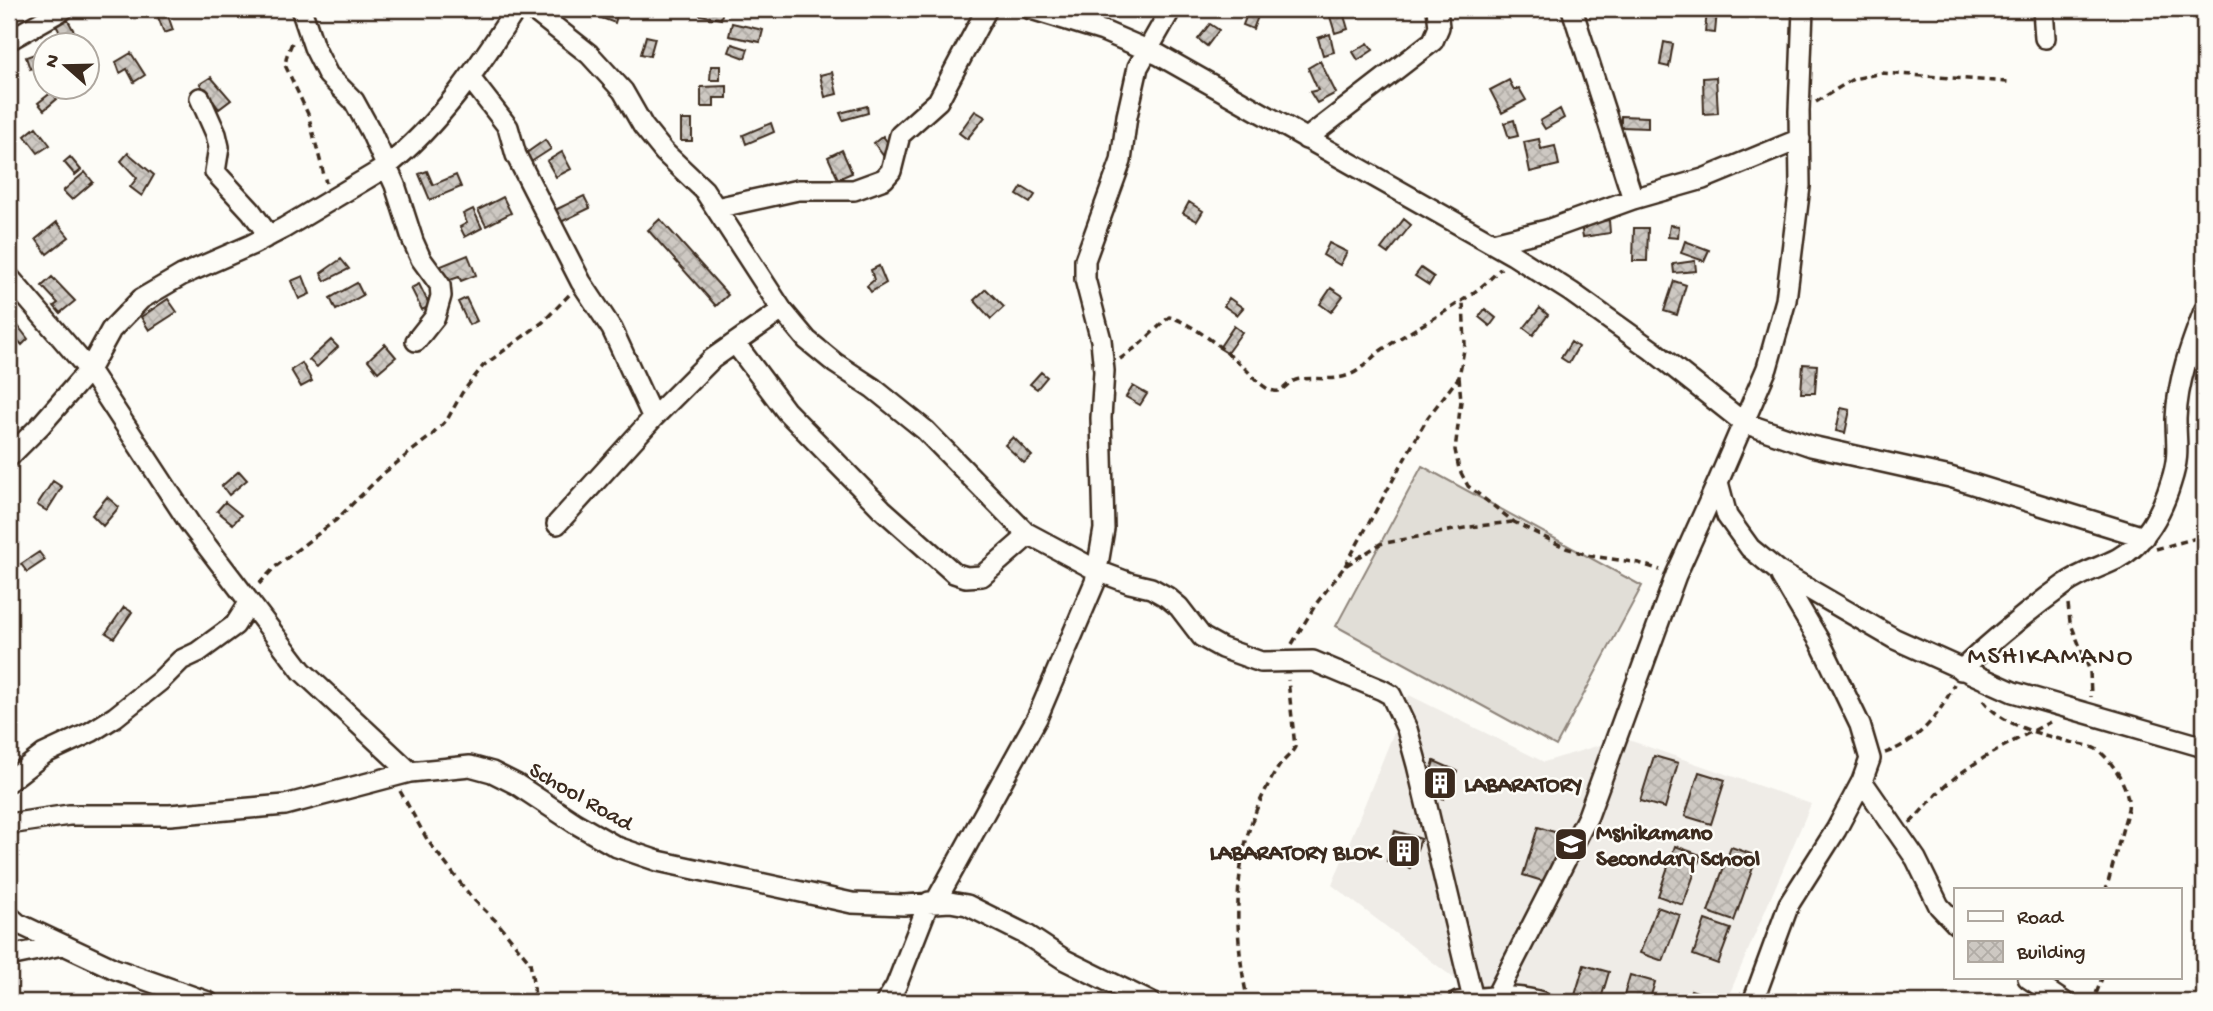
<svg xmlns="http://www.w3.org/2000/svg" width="2213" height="1011" font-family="'Gochi Hand',sans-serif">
<defs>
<pattern id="building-cross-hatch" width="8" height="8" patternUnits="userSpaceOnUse" patternTransform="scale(1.75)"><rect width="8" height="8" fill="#cdc8c2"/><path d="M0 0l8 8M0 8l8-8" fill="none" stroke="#b1aca6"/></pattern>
</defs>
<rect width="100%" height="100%" fill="#fdfcf7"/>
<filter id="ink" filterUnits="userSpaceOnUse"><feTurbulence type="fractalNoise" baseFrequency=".0143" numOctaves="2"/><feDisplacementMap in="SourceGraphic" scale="14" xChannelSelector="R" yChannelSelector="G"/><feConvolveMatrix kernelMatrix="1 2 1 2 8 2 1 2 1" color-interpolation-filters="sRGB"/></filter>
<g filter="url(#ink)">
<path fill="#efece7" d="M1409 695 1544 762 1623 738 1811 804 1726 1002H1485L1332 885Z"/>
<path fill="#e1ded7" stroke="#8e847a" stroke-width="2" d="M1422 466 1642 586 1556 746 1336 626Z"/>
<path fill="url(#building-cross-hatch)" stroke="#3b2a1e" stroke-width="2" d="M595 9H619L615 23 593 15Z
M701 9H723L721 19 700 15Z
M1249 9H1261L1253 29 1243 25Z
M1342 9 1348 29 1335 33 1328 10Z
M166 10 173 30 164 33 157 14Z
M1707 10 1717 11 1715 33 1705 32Z
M65 15 75 33 63 38 53 20Z
M732 23 763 30 760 42 729 36Z
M1210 24 1219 30 1207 46 1198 39Z
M1330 34 1334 52 1323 55 1318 38Z
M646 36 655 38 650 56 641 54Z
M1664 42 1673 44 1669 67 1660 65Z
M1368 43 1373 50 1358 60 1353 52Z
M732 44 748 49 745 58 729 52Z
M43 51 46 64 30 69 26 57Z
M131 53 145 75 134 82 127 69 120 73 116 62Z
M1320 61 1336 93 1317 103 1310 92 1318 90 1308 68Z
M711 66H720V80H710Z
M832 72 837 94 825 97 820 75Z
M211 77 231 100 219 109 200 84Z
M1716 77 1718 113 1704 114 1703 78Z
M1509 80 1514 90 1519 88 1526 100 1502 113 1490 90Z
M727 86V98H714V107H701V87Z
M52 92 57 99 44 110 38 103Z
M867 106 868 113 843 120 840 113Z
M1560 109 1564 118 1545 129 1540 121Z
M975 111 985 117 967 139 959 133Z
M1621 116 1648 117V128L1621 127Z
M681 120H692V141H681Z
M1514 120 1518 136 1509 138 1504 123Z
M771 123 774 132 746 144 743 135Z
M36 127 50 145 38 153 25 136Z
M883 136 896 155 887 161 874 143Z
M1539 139 1541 149 1555 146 1559 165 1530 172 1524 142Z
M545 140 551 149 531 162 525 154Z
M842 150 852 173 838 179 828 157Z
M562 152 571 169 556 177 547 161Z
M128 153 154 175 142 196 130 187 137 178 121 161Z
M70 157 81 170 75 175 64 162Z
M427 171 433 185 456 175 461 187 430 200 419 174Z
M85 172 93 182 72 200 63 191Z
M1022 187 1035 195 1030 203 1017 195Z
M584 196 590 208 561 222 555 210Z
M503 197 511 213 486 226 478 210Z
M1189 202 1203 211 1197 221 1183 213Z
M473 209 482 228 465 237 460 227 467 223 463 214Z
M660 219 728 295 716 306 648 230Z
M1404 219 1411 225 1388 254 1381 249Z
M1609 220 1610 233 1583 237 1581 224Z
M57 222 69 237 47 254 36 239Z
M1670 225 1679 226 1678 238 1668 237Z
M1634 228H1648L1647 261H1633Z
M1685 241 1709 250 1704 261 1681 253Z
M1329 243 1347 252 1340 265 1323 255Z
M468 255 476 275 461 281 459 277 447 281 441 266Z
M341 259 349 269 325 281 321 273Z
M1695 261 1696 271 1674 273 1673 264Z
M879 266 886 283 871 292 867 286 874 280 871 270Z
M1421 268 1434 277 1429 285 1415 276Z
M303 276 310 294 299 299 291 281Z
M52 277 75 301 60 313 54 306 58 303 42 286Z
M1674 281 1686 285 1677 315 1664 311Z
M357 283 363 295 336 310 330 298Z
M419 284 430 306 422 310 411 288Z
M1331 288 1343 296 1331 312 1320 304Z
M986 289 1004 307 991 319 974 300Z
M466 298 477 321 469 325 458 302Z
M1229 298 1243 308 1237 315 1224 306Z
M168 299 177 312 149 330 141 317Z
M1540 308 1548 315 1533 335 1524 328Z
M1485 309 1496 318 1490 326 1479 317Z
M15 322 28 339 22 345 15 337 9 341V327Z
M1234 326 1242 332 1227 353 1219 348Z
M331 340 338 347 317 367 309 360Z
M1571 342 1578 347 1569 363 1561 358Z
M385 344 396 357 378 372 368 360Z
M302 363 312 381 301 387 291 370Z
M1803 364 1817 365 1815 393H1801Z
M1041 372 1047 377 1037 389 1030 384Z
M1133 386 1147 394 1140 405 1126 397Z
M1841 408 1850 410 1845 433 1836 431Z
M1013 437 1032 456 1024 463 1005 445Z
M239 471 247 480 229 495 222 486Z
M53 481 62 487 47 511 37 505Z
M107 497 119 507 103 526 92 515Z
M225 502 241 515 233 524 217 511Z
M39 552 45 560 27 572 21 564Z
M124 607 132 612 114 638 106 633Z
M1654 756 1678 763 1665 808 1640 801Z
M1434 761 1457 771 1444 799 1425 790Z
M1699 772 1725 780 1711 824 1685 816Z
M1538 827 1564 835 1549 883 1523 875Z
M1395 831 1421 839 1410 868 1387 861Z
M1675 846 1701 855 1683 905 1658 896Z
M1731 847 1757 856 1734 921 1708 912Z
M1657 907 1680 915 1663 961 1640 953Z
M1705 920 1731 929 1718 964 1693 955Z
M1584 965 1609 972 1600 1002H1573Z
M1630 975 1655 982 1649 1002H1622Z
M1691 990 1711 997 1709 1002H1686Z"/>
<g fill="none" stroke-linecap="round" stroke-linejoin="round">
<g stroke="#3b2a1e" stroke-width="24">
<path id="minor" d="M301 9 314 47 328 75 354 101 371 132 395 185 413 241 421 259 440 285 441 296 435 317 416 341
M532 9 589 54 623 91 643 126 664 152 704 190 782 310 807 340 835 363 873 388 925 430 1025 532 1098 571 1130 583 1151 588 1167 597 1179 607 1202 637 1222 648 1261 662 1313 661 1382 690 1391 695 1407 729 1417 765 1473 999
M1031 9 1103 31 1159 55 1513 255 1571 292 1652 350 1744 423 1811 446 1950 477 2144 537
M1572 9 1633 199
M1803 9 1799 111 1800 186 1786 300 1767 368 1718 482 1727 516 1750 548 1778 571 1895 639 2013 692 2204 747
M2043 9 2045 38
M9 40 64 9
M470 78 508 127 516 155 581 282 612 329 653 418
M200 98 216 134 219 147 215 172 251 211 269 236
M1306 139 1433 41 1439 27 1437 9
M716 208 798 190H854L884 179 891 171 900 135 938 101 987 9
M1493 243 1547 230 1633 199 1703 179 1800 139
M9 277 89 370 190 524 302 671 410 772
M735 343 786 411 882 509 954 573 966 577 982 576 1029 535
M9 457 40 426 89 370 111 330 141 299 182 275 251 245 284 228 386 167C440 124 479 66 516 9
M557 524 653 418 712 359 782 310
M1961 670C1994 639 2028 611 2064 585 2080 573 2099 568 2117 559 2145 544 2162 512 2171 482 2180 455 2176 445 2176 419 2177 382 2191 345 2204 311
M9 781 44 754 91 732 115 717 160 681 181 660 198 652 235 625 249 603
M1862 781 1916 859 1939 906 1956 924
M9 824 69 815H170L285 805 410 772 470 766 492 772 516 784 575 823 617 847 658 861 852 903 904 905 950 902 967 905 1027 935 1065 960 1150 1002
M936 901 1037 718 1095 582 1104 529 1101 418 1104 371 1101 340 1085 279V260L1121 161 1127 116 1138 67 1171 9
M9 916 17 923 115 969 208 1002
M9 956 62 945
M2028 978 2064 1002
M1495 998 1588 816 1676 575 1718 482
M886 1002 896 986 929 902
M1458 1002C1484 996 1516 994 1542 1002
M1753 1002 1789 904 1836 830 1862 781 1870 759 1860 725 1820 642 1781 576"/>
</g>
<path stroke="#3b2a1e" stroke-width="3.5" stroke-dasharray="7 5" stroke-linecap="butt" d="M292 43 287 55 285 65 308 114 326 183
M1816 102 1853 79 1882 73 2009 82
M1120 359 1139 345 1169 317C1191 322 1223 349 1240 364 1250 372 1257 383 1268 389 1283 396 1284 384 1296 380 1312 376 1330 382 1349 375 1363 370 1371 357 1383 349 1423 322 1468 304 1501 268
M1459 377 1461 401 1455 450 1459 469 1468 486 1514 522 1566 548 1591 556 1639 563 1660 570
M2156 549 2204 536
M1345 566 1428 417 1459 377 1465 344 1463 302
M259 584 275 567 336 520 384 473 432 435 447 420 462 393 483 366 543 322 570 294
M2068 604 2070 622 2090 671 2091 697
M1292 644 1316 604 1345 566 1380 544 1470 527 1512 522
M1983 700C2004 727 2038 733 2070 742 2078 744 2088 745 2096 749 2112 759 2131 790 2128 809L2106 890
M1885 753C1918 742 1940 715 1954 684
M400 791 428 841 472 898 497 922 530 962 536 1002
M1910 823C1924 809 1936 793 1952 780 1982 756 2016 740 2050 722
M1248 1002C1235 944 1232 872 1254 816 1260 800 1269 782 1278 768 1283 760 1291 755 1295 747L1288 680
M2088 1002 2096 994 2102 978"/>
<use href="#minor" stroke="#fdfcf7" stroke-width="19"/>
</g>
</g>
<defs>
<g id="building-square" transform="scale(1.75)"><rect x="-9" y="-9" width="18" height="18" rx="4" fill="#3b2a1e" stroke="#fdfcf7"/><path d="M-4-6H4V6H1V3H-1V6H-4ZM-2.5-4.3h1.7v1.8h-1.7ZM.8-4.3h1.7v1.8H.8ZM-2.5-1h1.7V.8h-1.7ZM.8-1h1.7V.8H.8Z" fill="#fff"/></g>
<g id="school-square" transform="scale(1.75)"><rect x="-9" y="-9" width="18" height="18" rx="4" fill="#3b2a1e" stroke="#fdfcf7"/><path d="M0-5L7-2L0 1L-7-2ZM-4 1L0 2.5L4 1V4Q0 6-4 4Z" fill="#fff"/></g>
</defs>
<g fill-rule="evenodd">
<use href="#building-square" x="1440" y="783"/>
<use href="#school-square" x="1571" y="844"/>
<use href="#building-square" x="1404" y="851"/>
</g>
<g text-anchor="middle" stroke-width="5" stroke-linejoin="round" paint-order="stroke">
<g font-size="23" font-weight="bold" fill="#3b2a1e" stroke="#fdfcf7" text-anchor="start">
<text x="1464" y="791">LABARATORY</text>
<text x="1596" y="839">Mshikamano<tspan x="1596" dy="26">Secondary School</tspan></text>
<text x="1380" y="859" text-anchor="end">LABARATORY BLOK</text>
</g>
<g font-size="23" fill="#3b2a1e" stroke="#fdfcf7">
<text transform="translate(582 795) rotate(30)" y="8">School Road</text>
</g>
<g font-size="26" letter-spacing="2" fill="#3b2a1e" stroke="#fdfcf7">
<text x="2051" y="663">MSHIKAMANO</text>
</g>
</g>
<rect width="2213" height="1011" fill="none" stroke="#fdfcf7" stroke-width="35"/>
<rect x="18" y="18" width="2178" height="976" fill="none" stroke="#3b2a1e" stroke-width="2.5" filter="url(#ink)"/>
<rect x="1954" y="888" width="228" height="91" fill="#fdfcf7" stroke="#afa8a0" stroke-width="2"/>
<rect x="1968" y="911" width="35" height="10" fill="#fdfcf7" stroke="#afa8a0" stroke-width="2"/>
<text x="2017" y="923" font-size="21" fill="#3b2a1e">Road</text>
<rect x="1968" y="941" width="35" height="21" fill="url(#building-cross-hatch)" stroke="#afa8a0" stroke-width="2"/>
<text x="2017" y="958" font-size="21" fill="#3b2a1e">Building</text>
<g transform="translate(66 66) rotate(290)"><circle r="33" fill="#fdfcf7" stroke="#afa8a0" stroke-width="2"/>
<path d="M0-5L12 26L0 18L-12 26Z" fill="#3b2a1e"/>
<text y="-10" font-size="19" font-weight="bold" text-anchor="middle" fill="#3b2a1e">N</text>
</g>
</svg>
